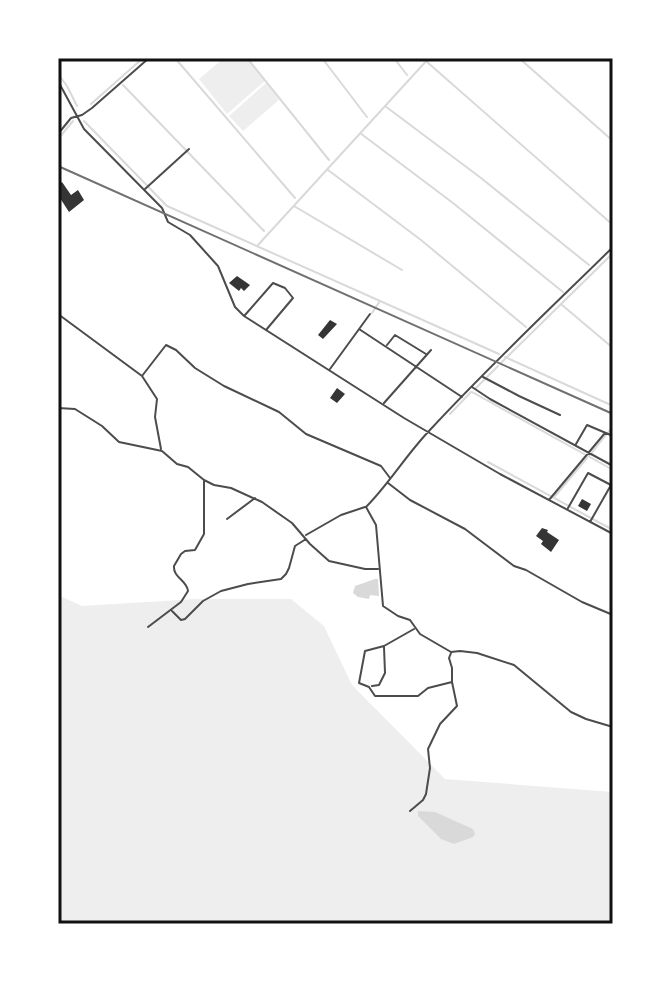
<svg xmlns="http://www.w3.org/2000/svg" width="671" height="982" font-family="Roboto,sans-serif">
<rect width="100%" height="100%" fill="#fff"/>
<path fill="#eee" d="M224 58H246L265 81 227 114 199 79Z
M266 83 279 100 243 131 229 116Z
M58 595 82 606 196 599H291L324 626 352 685 445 779 613 792V924H58Z"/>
<path fill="#d9d9d9" d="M375 579H378L379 596 370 595 369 599 358 597 353 593 355 586Z
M418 811 435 812 473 829 475 834 473 837 454 844 441 839 418 816Z"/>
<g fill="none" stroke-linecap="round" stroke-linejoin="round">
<path stroke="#d9d9d9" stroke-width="2" d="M175 58 295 198
M247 58 329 160
M322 58 367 117
M394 58 407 75
M519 58 613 141
M606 58 613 64
M427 62 613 225
M58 74 67 86 77 106
M123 85 264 231
M91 104 143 58
M385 106 481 178 589 265
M84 121 167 206 499 354
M360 133 453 203 563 292
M58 139 73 121
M328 170 421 240 526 327
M294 206 402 270
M258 245 429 58
M562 305 613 348
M372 313 380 301
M505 357 613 406
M501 363 613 253
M476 388 498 366
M472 392 584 454
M450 414 471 392
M590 455 613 426
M588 456 613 470
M488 462 613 530
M555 496 587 458"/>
</g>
<path fill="#353535" d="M62 182 71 195 78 190 84 200 69 212 58 195V185Z
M237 276 250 285 244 291 241 288 239 291 229 283Z
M330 320 337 324 323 339 318 335Z
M337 388 345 394 337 403 330 398Z
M582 499 591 504 587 511 578 506Z
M542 528 548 530 547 532 559 540 551 552 541 544 543 541 536 536Z"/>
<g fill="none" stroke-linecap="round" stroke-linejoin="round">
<path stroke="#4c4c4c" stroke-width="2" d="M58 81 84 129 162 208 168 222 190 235 218 266 235 307 244 316 404 418 500 474 613 534
M58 134 71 118 82 115 92 108 149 58
M145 189 189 149
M613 247C551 308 488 367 429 431 406 455 389 484 366 507L376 525 383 606 398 616 410 620 420 634 451 652 460 651 477 653 514 665 571 712 586 719 613 727
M58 314 142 376 157 399 155 417 161 449
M245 315 273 283 285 288 293 298 266 330
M359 329 462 397
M387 345 395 335 426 354
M330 369 370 314
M142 376 166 345 176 350 195 368 224 386 279 412 306 434 381 466 390 478
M483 377 519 396 560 415
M472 387 490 399 613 466
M384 403 431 350
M58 408 75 409 102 426 119 442 162 451 177 464 188 467 204 480 214 485 231 488 262 502 292 523 310 544 329 561 365 569H378
M576 444 587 425 613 436
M388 483 410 500 465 529 514 566 526 570 582 602 613 615
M549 500 605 433
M568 508 588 473 611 485 590 522
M227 519 255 498
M306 535 341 515 365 507
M172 611 181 620 185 619 203 601 221 591 248 584 281 579 286 574 289 568 295 546 306 539
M148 627 181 602 188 591C187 580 173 578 174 566L181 554 185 551 195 550 204 534V481
M414 629 384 646 365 651 359 683 369 687 375 696H418L428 688 452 682
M372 686 379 685 385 673 384 647
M410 811 423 800 426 794 430 768 428 749 440 724 457 706 452 682V668L449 658 451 653"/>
<path stroke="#707070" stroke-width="2" d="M58 166 613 414"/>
</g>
<rect width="671" height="982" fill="none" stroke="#ffffff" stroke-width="120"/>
<rect x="60" y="60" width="551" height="862" fill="none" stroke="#111" stroke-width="3"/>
</svg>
